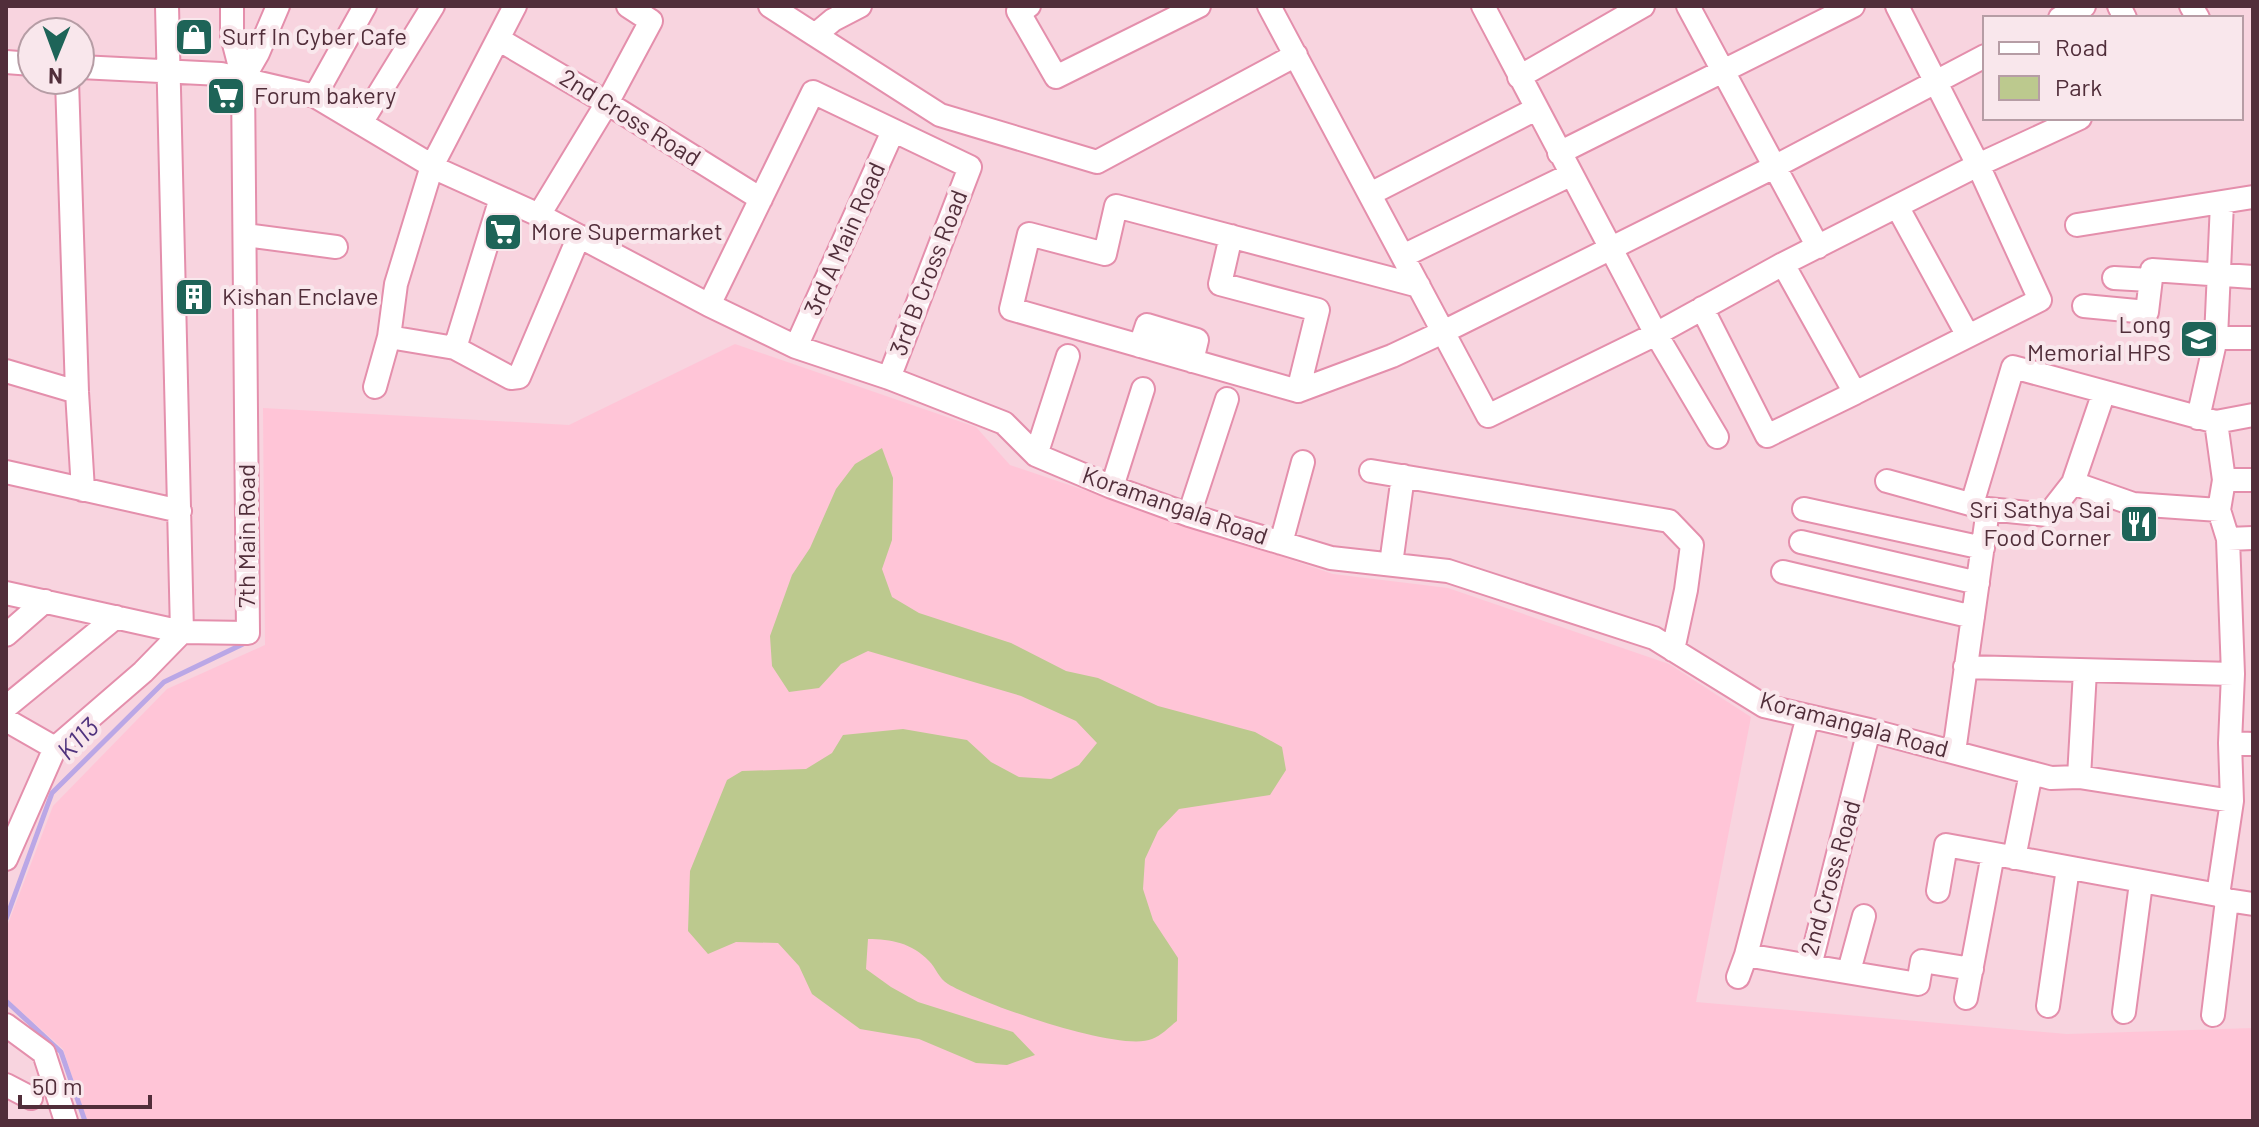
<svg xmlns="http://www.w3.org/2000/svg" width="2259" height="1127" font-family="Barlow,sans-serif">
<rect width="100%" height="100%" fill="#f8d4df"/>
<path fill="#ffc5d7" d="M735 344 976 427 1010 465 1333 574 1448 588 1669 664 1751 717 1696 1002 2067 1034 2253 1028V1121H87L63 1049 6 998V929L53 806 167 689 265 645 263 408 569 425Z"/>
<path fill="#bcc98e" d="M882 448 893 478 892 540 882 569 892 597 919 613 1011 643 1066 671 1098 678 1158 706 1255 732 1282 747 1286 770 1270 795 1179 809 1158 831 1145 859 1143 889 1153 920 1178 958 1177 1021C1169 1027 1161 1036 1152 1039 1120 1053 979 1003 948 984 939 979 936 968 929 961 912 943 891 939 868 939L866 969 891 987 918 1002 1013 1032 1035 1055 1007 1065 976 1063 919 1039 860 1029 812 994 799 966 778 943 736 942 708 954 688 931 690 871 727 780 742 771 806 769 832 753 843 735 903 729 967 740 991 762 1019 777 1051 779 1079 765 1097 743 1076 721 1021 696 868 651 841 664 819 688 789 692 772 666 770 636 792 575 810 548 836 489 855 464Z"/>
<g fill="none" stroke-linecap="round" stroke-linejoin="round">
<path stroke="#baa7e6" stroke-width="5" d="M6 919 52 793 164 682 243 644
M6 1001 61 1052 85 1121"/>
<g stroke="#e48fac" stroke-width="26">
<path id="minor" d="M770 6 815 35
M860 6 833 20 815 35 940 115 1097 162 1296 55
M1029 6 1018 11 1056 77 1199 6
M1269 6 1488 416 1656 334 1783 264 1978 165 2080 118
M1483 6 1656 334 1717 437
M1688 6 1818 247
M2119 6 2125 18
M2191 6 2198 18
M2060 18 2084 6
M498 39 607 103 761 199
M6 62 32 64
M80 67 221 74 315 96 439 170 539 215 709 305 796 347 889 378 1004 423 1036 455 1112 487 1189 515 1331 558 1448 571 1654 638 1764 706 1869 730 2051 778 2079 777 2232 801
M1519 77 1643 6
M243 79 258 53 278 6
M67 80 77 392 83 490
M315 96 365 6
M361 123 433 6
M1559 153 1853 6
M1370 194 1536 109
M501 198 455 348 389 337 396 284 432 166 515 6
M1898 208 1968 336
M539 215 607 103 651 21 628 6
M2077 225 2253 197
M245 235 336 247
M1231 236 1220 284 1318 310 1298 391
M1403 256 1570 175
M1783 264 1855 393 2040 300 1978 165 1897 6
M2114 278 2150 280
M1419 286 1116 206 1105 254 1029 234 1011 309 1298 391 1392 356 1443 332 1774 167 1985 56
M709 305 813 92 970 167 889 378
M2084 306 2147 312 2152 270 2253 277
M1702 308 1767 436 1855 393
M2216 338H2253
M1140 346 1147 325 1197 340 1192 361
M796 347 893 131
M455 348 511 378 519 377 579 236
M6 371 77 392
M375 387 389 337
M2198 418 2216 338 2222 203
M2216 422 2224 480 2219 510 2228 539 2233 674 2230 743 2232 801 2218 895
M1036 455 1068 356
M1371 471 1669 521 1692 545 1686 590 1673 650
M6 472 180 511
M2224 480H2253
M1887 481 1988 509 1954 752
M2073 483 2133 504 2219 510
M1112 487 1143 389
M1972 504 2013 367 2216 422 2253 415
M1804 509 1983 548
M1988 509 2048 515 2073 483 2104 392
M1189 515 1227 399
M2228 539 2253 538
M1801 542 1978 583
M1281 543 1303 462
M1391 564 1403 476
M1783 572 1973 617
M6 593 182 632 167 6
M6 635 45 601
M1965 667 2233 674
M6 707 116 617
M6 720 55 748
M2230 743 2253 744
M2079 777 2085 671
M2014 858 2031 773
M6 859 55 748 143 672 182 632 248 633 243 79 232 36V6
M1938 891 1946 845 2218 895 2227 900 2253 904
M1746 955 1810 966 1869 730
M1810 966 1918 984 1922 961 1972 969
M1849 971 1864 916
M1738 977 1746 955 1808 716
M1966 998 1993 854
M2048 1006 2068 868
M2124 1012 2141 883
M2213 1015 2227 900
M6 1025 44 1053 66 1121
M6 1085 31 1098"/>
</g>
<use href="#minor" stroke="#fff" stroke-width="22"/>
</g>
<defs>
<g id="shop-square" transform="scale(2)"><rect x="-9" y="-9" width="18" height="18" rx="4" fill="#1e6458" stroke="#f9e7ec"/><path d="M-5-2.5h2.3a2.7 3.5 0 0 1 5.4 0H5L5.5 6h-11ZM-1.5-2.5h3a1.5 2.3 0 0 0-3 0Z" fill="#fff"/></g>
<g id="supermarket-square" transform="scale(2)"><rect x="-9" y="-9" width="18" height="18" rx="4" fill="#1e6458" stroke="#f9e7ec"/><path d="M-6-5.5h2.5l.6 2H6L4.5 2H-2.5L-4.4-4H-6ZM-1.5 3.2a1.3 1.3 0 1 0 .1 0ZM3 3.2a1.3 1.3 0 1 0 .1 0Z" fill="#fff"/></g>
<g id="building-square" transform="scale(2)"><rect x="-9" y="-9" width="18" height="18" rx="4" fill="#1e6458" stroke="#f9e7ec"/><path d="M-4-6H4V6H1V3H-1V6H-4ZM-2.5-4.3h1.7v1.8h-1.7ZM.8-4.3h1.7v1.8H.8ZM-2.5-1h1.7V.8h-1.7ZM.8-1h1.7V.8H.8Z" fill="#fff"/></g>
<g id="school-square" transform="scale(2)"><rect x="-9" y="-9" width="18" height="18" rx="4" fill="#1e6458" stroke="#f9e7ec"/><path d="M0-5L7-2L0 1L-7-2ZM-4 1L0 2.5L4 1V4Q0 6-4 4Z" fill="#fff"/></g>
<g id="restaurant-square" transform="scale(2)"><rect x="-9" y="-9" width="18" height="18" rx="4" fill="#1e6458" stroke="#f9e7ec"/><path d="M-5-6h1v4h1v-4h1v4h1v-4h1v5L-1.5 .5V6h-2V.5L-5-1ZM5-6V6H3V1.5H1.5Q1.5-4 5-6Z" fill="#fff"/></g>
</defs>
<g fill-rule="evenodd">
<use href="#shop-square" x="194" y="37"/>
<use href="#supermarket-square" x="226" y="96"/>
<use href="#supermarket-square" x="503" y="232"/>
<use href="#building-square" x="194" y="297"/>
<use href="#school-square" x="2199" y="339"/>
<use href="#restaurant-square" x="2139" y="524"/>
</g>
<g text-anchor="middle" stroke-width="8" stroke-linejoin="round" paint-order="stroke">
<g font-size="24" fill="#512e3a" stroke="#f9e7ec" text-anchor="start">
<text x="222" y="45">Surf In Cyber Cafe</text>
<text x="254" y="104">Forum bakery</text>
<text x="531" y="240">More Supermarket</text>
<text x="222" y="305">Kishan Enclave</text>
<text x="2171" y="333" text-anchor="end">Long<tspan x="2171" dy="28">Memorial HPS</tspan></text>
<text x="2111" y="518" text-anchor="end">Sri Sathya Sai<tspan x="2111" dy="28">Food Corner</tspan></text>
</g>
<g font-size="24" fill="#512e3a" stroke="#f9e7ec">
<text transform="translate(630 118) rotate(32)" y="8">2nd Cross Road</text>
<text transform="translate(845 239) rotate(-66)" y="8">3rd A Main Road</text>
<text transform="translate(929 273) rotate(-69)" y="8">3rd B Cross Road</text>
<text transform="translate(1175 506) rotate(19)" y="8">Koramangala Road</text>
<text transform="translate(247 536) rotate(-90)" y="8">7th Main Road</text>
<text transform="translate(1854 725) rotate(15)" y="8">Koramangala Road</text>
<text transform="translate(1831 878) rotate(-74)" y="8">2nd Cross Road</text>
</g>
<g font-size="26" font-style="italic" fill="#4f337d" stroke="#f9e7ec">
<text transform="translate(78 739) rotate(-45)" y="9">K113</text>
</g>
</g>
<rect width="2259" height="1127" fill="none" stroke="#512e3a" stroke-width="16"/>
<rect x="1983" y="16" width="260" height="104" fill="#f9e7ec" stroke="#b69da5" stroke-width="2"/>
<rect x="1999" y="42" width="40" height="12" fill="#ffffff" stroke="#b69da5" stroke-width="2"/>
<text x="2055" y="56" font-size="24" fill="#512e3a">Road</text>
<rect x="1999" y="76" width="40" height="24" fill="#bcc98e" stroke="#b69da5" stroke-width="2"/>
<text x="2055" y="96" font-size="24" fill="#512e3a">Park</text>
<g transform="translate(56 56) rotate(181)"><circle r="38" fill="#f9e7ec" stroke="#b69da5" stroke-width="2"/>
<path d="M0-6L14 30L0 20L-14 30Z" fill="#1e6458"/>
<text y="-12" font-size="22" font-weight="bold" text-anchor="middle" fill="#512e3a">N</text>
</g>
<path d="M20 1095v12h130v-12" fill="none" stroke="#512e3a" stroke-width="4"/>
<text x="32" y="1095" font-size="24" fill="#512e3a" stroke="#f9e7ec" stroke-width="6" paint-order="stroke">50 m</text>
</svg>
